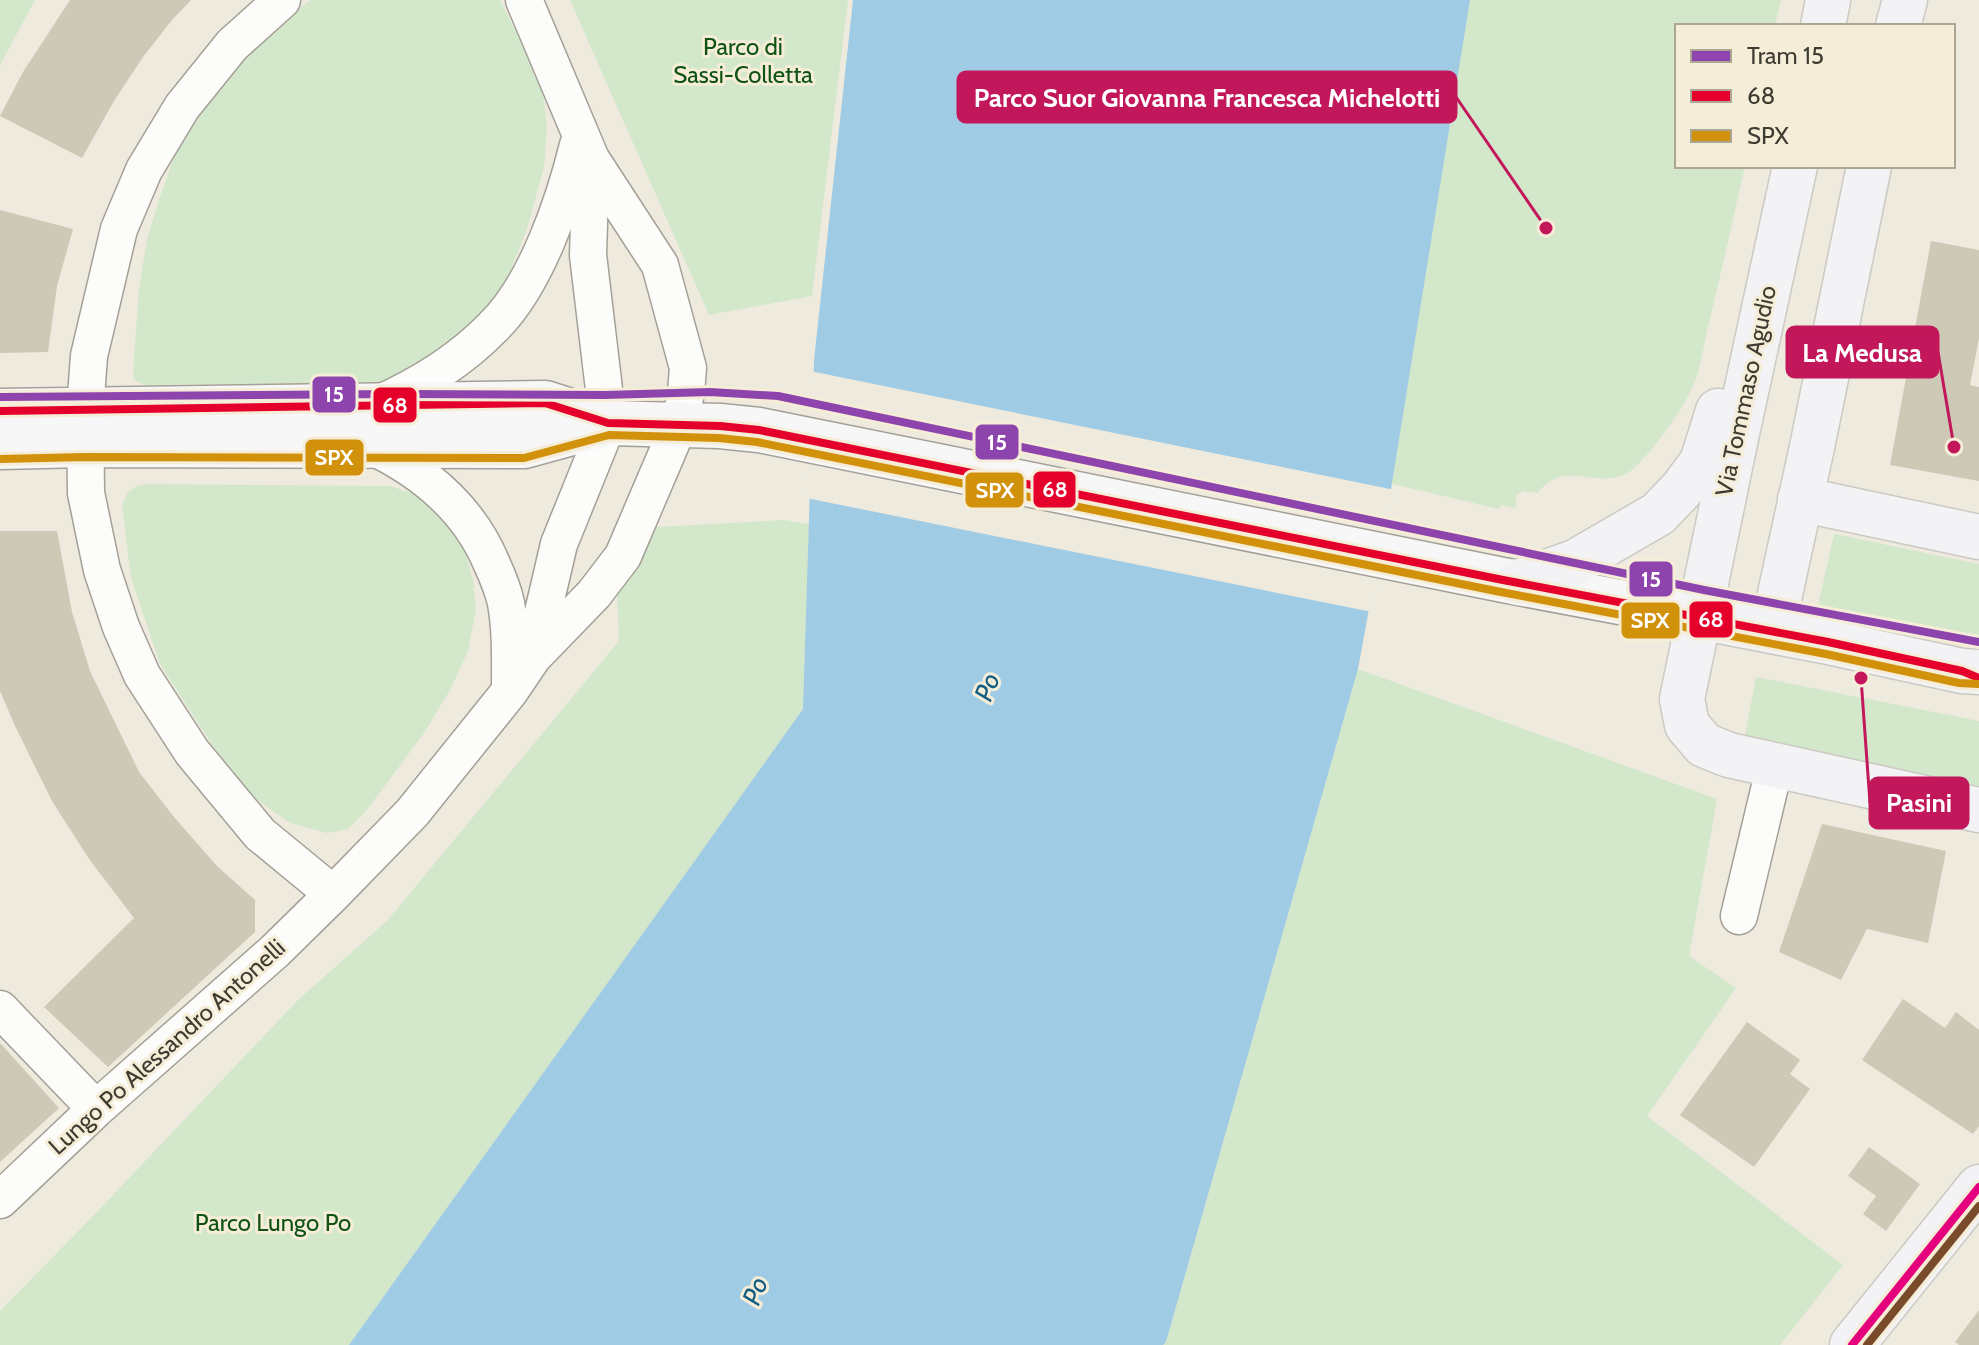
<svg xmlns="http://www.w3.org/2000/svg" width="1979" height="1345" font-family="Cabin,sans-serif">
<rect width="100%" height="100%" fill="#eeeade"/>
<path fill="#d3e7cb" d="M0 0H35L0 65Z
M311 0H500L542 84 547 127 544 168 527 229 504 287 464 341 389 382 145 385 134 380 133 372 139 289 147 239 161 194 176 152 220 83 276 26Z
M570 0H848L812 296 709 315Z
M1401 0H1781L1775 26H1677V166H1745C1733 220 1721 273 1708 327 1703 346 1701 369 1693 386 1683 409 1651 454 1632 470 1601 494 1564 456 1538 493L1523 491 1517 495 1515 508 1500 505 1499 509 1350 474Z
M148 484 390 486 411 493 430 506 450 526 466 553 473 580 476 610 468 651 450 690 424 733 366 811 348 829 327 833 290 823 254 798 211 743 160 664 131 578 122 505 128 492 137 486Z
M785 520 809 524 803 709 349 1345H0V1311L95 1214 299 999 387 921 619 641 617 590 637 528Z
M1834 534 1979 564V638L1818 606Z
M1358 669 1717 799 1689 956 1736 988 1647 1116 1843 1265 1780 1345H1163L1166 1342Z
M1756 677 1979 721V786L1745 736Z"/>
<path fill="#a0cbe4" d="M853 0H1470L1391 489 1358 669 1166 1342 1163 1345H349L803 709 814 360Z"/>
<path fill="#eeeade" d="M810 371 1395 490 1372 612 806 498Z"/>
<path fill="#cec8b6" d="M70 0H191L172 20 143 57 114 101 82 158 0 116 23 72Z
M0 210 73 229 57 286 48 352 0 353Z
M1931 241 1979 250V338L1970 385 1979 387V481L1890 465Z
M0 531H57L72 612 90 671 139 772 174 817 217 866 255 900V932L108 1067 44 1007 134 918 89 859 52 801 15 726 0 691Z
M1822 824 1946 851 1928 943 1867 929 1841 980 1779 952Z
M1903 999 1945 1028 1956 1012 1979 1030V1126L1973 1134 1862 1060Z
M1747 1022 1800 1060 1790 1074 1810 1089 1754 1167 1680 1115Z
M0 1043 59 1108 0 1162Z
M1869 1147 1920 1184 1886 1231 1863 1214 1876 1196 1848 1176Z
M1979 1310V1345H1959L1955 1342Z"/>
<g fill="none" stroke-linecap="round" stroke-linejoin="round">
<g stroke="#a4a097" stroke-width="39">
<path id="minor" d="M282 0 232 45 182 107 144 170 119 229 89 356 85 410 86 493 102 570 121 627 142 675 192 752 260 834 333 894
M376 405C419 386 460 361 493 327 536 285 564 202 578 145
M369 445C422 470 468 508 491 562 497 575 503 589 506 603 511 631 510 660 510 689
M533 655 559 544 608 423 588 255 591 159
M1739 916 1775 765
M0 1009 96 1109
M0 1200 96 1109 275 951 333 894 412 813 510 691 533 657 594 594 623 556 679 425 686 393 688 368 660 265 591 159 524 0"/>
</g>
<g stroke="#a4a097" stroke-width="47">
<path id="secondary" d="M0 411 545 403 608 423
M0 447 85 445 524 446 608 423 720 426 759 430 1503 580 1699 617"/>
</g>
<g stroke="#cbc9c2" stroke-width="47">
<path id="primary" d="M1823 26 1828 0
M1898 26 1905 0
M1795 166 1736 438 1682 699 1687 725 1704 745 1729 755 1979 810
M1800 499 1979 537
M1518 582 1575 562 1658 514 1682 489 1702 462 1718 411
M1699 617 1828 642 1962 671 1979 672
M1772 631 1812 447 1869 166
M1852 1345 1979 1187"/>
</g>
<use href="#minor" stroke="#fcfcfa" stroke-width="36"/>
<use href="#secondary" stroke="#f7f7f8" stroke-width="44"/>
<use href="#primary" stroke="#f3f2f4" stroke-width="44"/>
<g stroke="#f5edd7" stroke-width="14">
<path id="bus-1" d="M0 411 545 403 608 423 720 426 759 430 1503 580 1828 642 1962 671 1979 678"/>
</g>
<g stroke="#f5edd7" stroke-width="14">
<path id="bus-2" d="M0 459 85 457 524 458 609 435 719 438 757 442 1501 592 1826 654 1959 683 1978 684"/>
</g>
<g stroke="#f5edd7" stroke-width="14">
<path id="bus-3" d="M1852 1345 1979 1187"/>
</g>
<g stroke="#f5edd7" stroke-width="14">
<path id="bus-4" d="M1867 1345 1979 1206"/>
</g>
<use href="#bus-1" stroke="#e4002b" stroke-width="8"/>
<use href="#bus-2" stroke="#d2910a" stroke-width="8"/>
<use href="#bus-3" stroke="#e5007d" stroke-width="8"/>
<use href="#bus-4" stroke="#7a4b2a" stroke-width="8"/>
<g stroke="#f5edd7" stroke-width="14">
<path id="tram-1" d="M0 397 401 394 605 395 710 392 778 396 1704 590 1979 642"/>
</g>
<use href="#tram-1" stroke="#8e44ad" stroke-width="8"/>
</g>
<g text-anchor="middle" stroke-width="6" stroke-linejoin="round" paint-order="stroke">
<g font-size="24" fill="#0e5313" stroke="#f5edd7">
<text x="743" y="55">Parco di<tspan x="743" dy="28">Sassi-Colletta</tspan></text>
<text x="273" y="1231">Parco Lungo Po</text>
</g>
<g font-size="24" fill="#3e3b32" stroke="#f5edd7">
<text transform="translate(1746 391) rotate(-78)" y="8">Via Tommaso Agudio</text>
<text transform="translate(167 1047) rotate(-42)" y="8">Lungo Po Alessandro Antonelli</text>
</g>
<g font-size="26" font-style="italic" fill="#105c83" stroke="#f5edd7">
<text transform="translate(987 687) rotate(-69)" y="9">Po</text>
<text transform="translate(755 1291) rotate(-69)" y="9">Po</text>
</g>
</g>
<path fill="none" stroke="#c2185b" stroke-width="3" d="M1546 228L1456 97M1954 447L1938 352M1861 678L1870 803"/>
<g fill="#c2185b" stroke="#f5edd7" stroke-width="3">
<circle cx="1546" cy="228" r="8"/>
<circle cx="1954" cy="447" r="8"/>
<circle cx="1861" cy="678" r="8"/>
</g>
<g fill="#c2185b" stroke="#c2185b" stroke-width="3">
<rect x="958" y="72" width="498" height="50" rx="8"/>
<rect x="1787" y="327" width="151" height="50" rx="8"/>
<rect x="1870" y="778" width="98" height="50" rx="8"/>
</g>
<g font-size="26" text-anchor="middle" font-weight="bold" fill="#fff">
<text x="1207" y="107">Parco Suor Giovanna Francesca Michelotti</text>
<text x="1862" y="362">La Medusa</text>
<text x="1919" y="812">Pasini</text>
</g>
<g stroke="#f5edd7" stroke-width="3">
<rect x="311" y="375" width="46" height="39" rx="8" fill="#8e44ad"/>
<rect x="372" y="386" width="46" height="38" rx="8" fill="#e4002b"/>
<rect x="974" y="423" width="46" height="38" rx="8" fill="#8e44ad"/>
<rect x="304" y="438" width="61" height="39" rx="8" fill="#d2910a"/>
<rect x="1032" y="470" width="45" height="39" rx="8" fill="#e4002b"/>
<rect x="964" y="471" width="61" height="38" rx="8" fill="#d2910a"/>
<rect x="1628" y="560" width="46" height="38" rx="8" fill="#8e44ad"/>
<rect x="1688" y="600" width="46" height="39" rx="8" fill="#e4002b"/>
<rect x="1620" y="601" width="61" height="39" rx="8" fill="#d2910a"/>
</g>
<g font-size="22" text-anchor="middle" font-weight="bold" fill="#fff">
<text x="334" y="402">15</text>
<text x="395" y="413">68</text>
<text x="997" y="450">15</text>
<text x="334" y="465">SPX</text>
<text x="1055" y="497">68</text>
<text x="995" y="498">SPX</text>
<text x="1651" y="587">15</text>
<text x="1711" y="627">68</text>
<text x="1650" y="628">SPX</text>
</g>
<rect x="1675" y="24" width="280" height="144" fill="#f5edd7" stroke="#aca695" stroke-width="2"/>
<rect x="1691" y="50" width="40" height="12" fill="#8e44ad" stroke="#aca695" stroke-width="2"/>
<text x="1747" y="64" font-size="24" fill="#3e3b32">Tram 15</text>
<rect x="1691" y="90" width="40" height="12" fill="#e4002b" stroke="#aca695" stroke-width="2"/>
<text x="1747" y="104" font-size="24" fill="#3e3b32">68</text>
<rect x="1691" y="130" width="40" height="12" fill="#d2910a" stroke="#aca695" stroke-width="2"/>
<text x="1747" y="144" font-size="24" fill="#3e3b32">SPX</text>
</svg>
